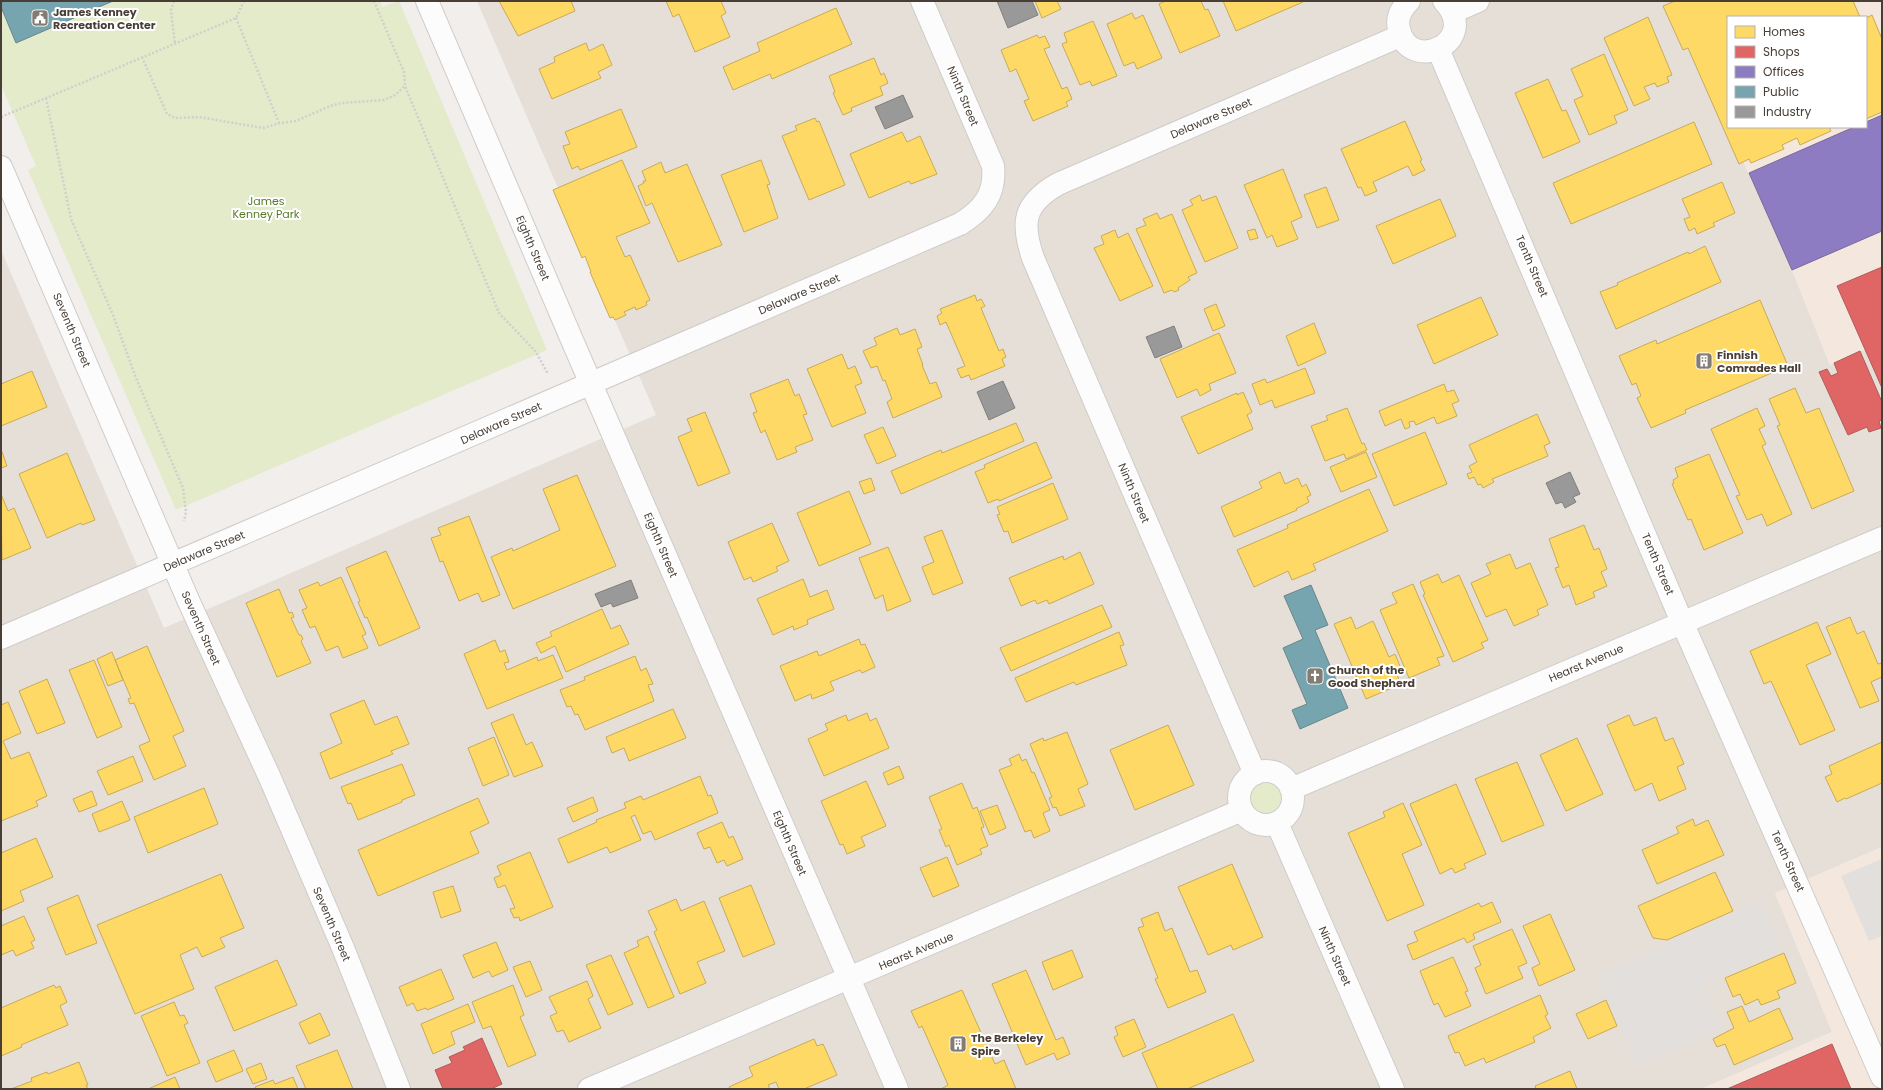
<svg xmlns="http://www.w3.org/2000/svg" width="1883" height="1090" font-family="Poppins,sans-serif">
<rect width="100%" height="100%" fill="#f1eeeb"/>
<path fill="#e5dfd8" d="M477 1H1671L1792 270 1830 365 1871 347 1882 373V847L1775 893 1832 1032 1701 1089H1V250L164 628 656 415Z"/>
<path fill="#f4e7de" d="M1671 1H1882V373L1871 347 1830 365 1792 270 1728 127H1866V17H1728V126Z
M1882 847V1089H1701L1832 1032 1775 893Z"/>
<path fill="#e4ebcb" d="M1 1H380L382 7 399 1 547 350 176 510 28 170 36 166 1 85Z
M1247 798a19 19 0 1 1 38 0a19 19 0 1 1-38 0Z"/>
<path fill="#e3dfdc" d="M1882 859V936L1869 941 1841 876Z
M1761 901 1782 949 1703 984 1723 1028 1639 1066 1597 976Z"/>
<path fill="#ffd966" stroke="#c8aa58" d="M499 1H571L575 11 518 36Z
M666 1H721L726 13 721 16 730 37 695 52 679 14 673 17Z
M1035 1H1057L1061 9 1042 18Z
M1165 1H1201L1205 10 1208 9 1220 36 1180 53 1159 4Z
M1223 1H1303V2L1236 31Z
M1675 1H1853L1860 17H1728V127H1829L1831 131 1800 145 1797 138 1782 145 1784 149 1751 163 1749 159 1739 164 1688 48 1683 50 1663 6Z
M836 8 852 44 772 79 770 74 733 90 723 67 760 51 757 43Z
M1132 13 1135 19 1143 15 1162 58 1137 69 1134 62 1124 66 1107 24Z
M1872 15 1882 39V112L1866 119V18Z
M1648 17 1672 75 1667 77 1669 82 1657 87 1655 83 1644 87 1650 99 1634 106 1604 38Z
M1093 21 1117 76 1092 86 1090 81 1080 85 1062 44 1067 42 1064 33Z
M1037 35 1039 38 1045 36 1050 47 1044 49 1062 89 1067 87 1072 99 1066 102 1068 106 1033 121 1024 101 1029 99 1016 69 1010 72 1001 50Z
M586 43 589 51 603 44 612 65 598 72 601 78 552 99 539 69 555 62 554 57Z
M1604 54 1628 110 1614 116 1617 123 1589 135 1574 100 1583 96 1571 69Z
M874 58 881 75 884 73 888 83 880 87 883 95 851 108 852 111 843 115 833 93 835 92 829 76Z
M1548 79 1562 111 1566 110 1580 142 1543 158 1515 93Z
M621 109 637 147 580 170 578 166 572 169 563 146 570 144 565 132Z
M815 118 817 122 819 121 845 185 809 200 782 136 797 130 795 126Z
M1405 121 1422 160 1420 161 1425 170 1413 176 1408 166 1373 182 1377 191 1365 196 1361 187 1358 188 1341 149Z
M1694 122 1712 164 1571 224 1553 183Z
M902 132 907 142 920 136 937 174 911 184 909 181 869 198 850 154Z
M622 160 650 223 616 237 625 257 630 255 650 300 646 302 647 305 636 310 635 307 624 312 626 315 615 320 613 317 610 318 590 272H591L585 256 582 258 553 190Z
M761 160 770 184 767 185 778 218 744 232 721 175Z
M661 162 665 173 687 164 722 245 678 262 652 203 646 206 638 186 644 183 643 181H646L642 171Z
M1283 169 1302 217 1291 222 1298 239 1277 247 1272 235 1267 238 1244 185Z
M1722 182 1735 213 1713 223 1715 226 1697 234 1695 228 1689 231 1684 219 1690 217 1682 199Z
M1326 187 1339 220 1317 228 1304 195Z
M1200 195 1202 201 1216 196 1238 248 1205 262 1182 210 1193 205 1190 200Z
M1440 199 1456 236 1393 264 1376 226Z
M1157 213 1160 219 1172 214 1197 273 1188 277 1190 280 1178 288 1179 290 1174 292 1172 290 1164 293 1136 229 1146 225 1143 219Z
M1255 229 1258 238 1250 240 1247 231Z
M1115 230 1118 238 1128 233 1153 286 1120 301 1094 248 1104 244 1101 236Z
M1705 246 1721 282 1616 329 1600 292 1618 285 1617 283 1688 252 1689 254Z
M975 295 977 301 981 299 985 306 981 308 999 351 1003 349 1006 357 1002 359 1005 366 971 380 969 375 961 378 957 369 965 366 946 322 940 325 937 316 942 313 940 309Z
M1481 297 1498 335 1434 364 1417 325Z
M1760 300 1788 366 1685 410 1686 413 1651 428 1637 398 1641 396 1636 383 1632 385 1619 356 1656 340 1657 344Z
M1216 304 1225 326 1213 331 1204 309Z
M1314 323 1326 353 1298 366 1286 336Z
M897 328 900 335 915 329 922 347 917 349 923 365H922L930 384 936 382 942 397 893 418 887 402 892 399 885 380 883 381 877 366 871 368 863 351 877 345 874 338Z
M1219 333 1236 373 1209 384 1211 390 1200 396 1197 389 1177 398 1160 359Z
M842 354 848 369 855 366 862 383 855 386 866 413 832 427 807 369Z
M1305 368 1315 393 1275 408 1272 400 1260 405 1252 384 1265 379 1267 383Z
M32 371 47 407 1 426V384Z
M788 379 795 396 799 394 807 414 803 415 813 440 795 447 797 452 777 460 765 430 761 433 753 413 757 412 750 394Z
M1444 384 1447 392 1454 390 1459 401 1452 404 1457 416 1437 424 1434 417 1416 425 1414 421 1409 422 1410 427 1405 429 1401 419 1385 426 1379 411Z
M1795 388 1806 413 1819 408 1854 491 1812 509 1777 426 1780 425 1769 399Z
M1243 392 1252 412 1247 415 1253 429 1198 454 1181 417 1237 393V395Z
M1347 408 1362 444 1364 443 1367 450 1346 459 1344 454 1325 461 1311 426 1328 420 1326 416Z
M1757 408 1765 426 1759 429 1766 444 1762 446 1792 514 1767 526 1762 514 1747 520 1736 496 1740 495 1711 429Z
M705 412 730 473 698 486 678 437 692 431 687 419Z
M1537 414 1550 443 1544 446 1548 456 1492 479 1494 482 1483 488 1481 484 1478 485 1474 477 1469 479 1467 474 1472 472 1469 466 1477 462 1469 445Z
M1016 423 1024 441 901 494 891 471 941 450 942 453Z
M883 427 896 456 877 464 864 435Z
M1425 432 1447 484 1394 506 1372 454Z
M1036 442 1052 478 999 501 998 499 988 503 975 472 985 468 984 465Z
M1 449 7 466 1 468Z
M1366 452 1377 477 1341 492 1330 467Z
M67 453 95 520 82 525 81 523 47 538 19 474Z
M1709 454 1743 533 1704 550 1691 519 1688 520 1672 484 1674 483 1673 480 1678 477 1675 468Z
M1280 472 1285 484 1298 478 1302 487 1306 484 1311 495 1307 497 1309 502 1296 509 1297 510 1234 537 1221 507 1262 488 1259 482Z
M577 475 616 566 513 609 491 557 512 548 513 551 560 530 543 489Z
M871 478 875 490 864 494 859 482Z
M1053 483 1068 519 1012 543 1008 531 1004 532 997 515 1000 514 997 507Z
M1369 489 1388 531 1313 564 1316 570 1292 580 1288 571 1254 587 1237 550 1288 528 1287 525Z
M849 491 871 544 819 566 797 513Z
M1 494 8 511 14 508 31 548 2 560Z
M469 516 500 595 482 602 478 593 459 601 443 561 440 562 431 538 441 535 438 528Z
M772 523 789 561 776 567 778 571 753 582 751 577 744 580 728 542Z
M1584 525 1594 550 1599 548 1607 569 1601 572 1607 586 1593 592 1595 597 1576 605 1569 585 1563 588 1555 568 1559 567 1549 539Z
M942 530 963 583 933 595 922 567 934 562 924 537Z
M888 547 911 601 887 611 883 595 875 599 859 558Z
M386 551 420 628 379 646 367 617 365 618 358 602 360 601 346 568Z
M1080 552 1094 584 1049 604 1047 600 1037 604 1035 600 1021 606 1009 578 1050 561 1063 556 1064 560Z
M1510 554 1516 569 1530 563 1548 605 1537 610 1539 615 1514 626 1506 609 1486 617 1471 583 1491 574 1486 564Z
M1438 574 1442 583 1459 575 1488 640 1481 643 1484 648 1453 662 1423 595 1425 594 1420 582Z
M341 577 366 634 362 636 368 648 343 658 338 646 326 651 315 626 310 628 302 610 307 608 299 590 318 582 320 586Z
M803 579 810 597 827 590 834 609 807 620 808 624 794 630 793 626 773 635 757 599Z
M1413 584 1444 656 1437 658 1440 665 1409 678 1380 610 1397 603 1392 593Z
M279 589 289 613 292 612 294 617 291 618 299 635H301L303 639 301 641 311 663 277 677 246 603Z
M1102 605 1112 627 1011 671 1000 648Z
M602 609 611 629 620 625 629 644 566 672 555 646 541 653 536 643 552 636 550 632Z
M1351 617 1356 629 1373 621 1389 657 1395 654 1402 671 1396 673 1401 684 1366 699 1334 624Z
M1850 617 1857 634 1864 631 1878 664 1882 663V677L1871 682 1879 701 1860 708 1826 627Z
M1817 622 1831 654 1806 665 1835 730 1800 745 1771 681 1764 684 1750 651Z
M1119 632 1124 645 1120 646 1127 665 1076 685 1074 682 1026 702 1015 678Z
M859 639 861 645 865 644 875 667 862 673 860 670 830 682 834 690 823 695 812 699 811 694 795 701 780 666 817 651 819 656Z
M495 640 500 652 505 650 509 662 504 663 507 670 537 657 538 661 553 655 563 678 487 709 464 654Z
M147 646 184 731 173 736 186 766 154 780 139 746 150 741 134 703 130 704 128 699 131 698 115 660Z
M112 652 123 680 108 686 97 659Z
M635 656 641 671 646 668 653 684 648 685 654 701 585 730 578 714 575 715 571 706 567 707 560 690 585 680 584 677Z
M94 660 122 727 97 738 69 670Z
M47 679 65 723 37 734 19 691Z
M364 700 375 725 397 716 409 744 391 751 393 754 330 779 320 753 342 743 330 714Z
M8 702 21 733 3 741 11 759 29 752 47 796 36 801 38 806 1 821V705Z
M673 709 686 738 629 761 624 748 612 753 606 737Z
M867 713 870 721 876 718 889 748 824 776 808 739 828 730 825 724 846 715 848 721Z
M513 714 526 745 532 742 543 766 514 777 491 723Z
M1629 715 1634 726 1656 717 1665 741 1673 738 1684 764 1677 767 1686 789 1659 801 1652 783 1635 791 1607 725Z
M1168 725 1194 785 1135 810 1110 750Z
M1067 732 1088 784 1078 789 1085 806 1060 816 1056 807 1053 808 1049 798 1052 797 1030 744 1043 738 1044 741Z
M494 737 509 775 483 786 468 748Z
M1577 738 1603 794 1566 811 1540 755Z
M1882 742V783L1846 799 1845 798 1837 802 1825 777 1832 774 1829 766Z
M1019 754 1022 761 1026 759 1032 773 1034 772 1050 810 1043 813 1050 831 1034 838 1031 830 1025 832 999 770 1012 765 1009 759Z
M133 756 143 781 108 795 97 771Z
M1517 762 1544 825 1502 842 1475 779Z
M402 764 415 795 402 800V802L358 820 351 803 348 804 341 787Z
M899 766 904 778 888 785 883 773Z
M700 776 708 796 711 795 718 813 655 840 651 831 643 834 635 815 631 817 641 840 610 853 607 847 568 863 558 839 597 822 596 820 626 808 624 803 641 796 643 800Z
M866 781 886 826 861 837 865 846 847 854 843 844 840 845 821 801Z
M962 783 973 809 977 807 984 827 981 828 988 846 980 849 982 854 957 865 949 845 946 847 939 830 942 829 929 797Z
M1456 784 1486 854 1464 864 1466 868 1455 873 1452 868 1440 874 1410 804Z
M204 788 218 824 148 853 134 817Z
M92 791 97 805 79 812 73 799Z
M593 797 598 811 573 822 567 808Z
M478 798 489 823 470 832 479 853 378 896 358 850Z
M122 801 130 820 99 832 92 814Z
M1403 803 1422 845 1402 854 1424 905 1387 921 1348 833 1385 817 1383 812Z
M997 805 1006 828 990 835 980 811Z
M1693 819 1695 826 1708 820 1724 855 1657 884 1642 850 1679 833 1676 827Z
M722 822 729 838 733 836 743 859 727 866 724 860 717 863 710 847 704 849 697 833Z
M36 838 53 877 20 891 24 901 1 911V853Z
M530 852 553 907 520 921 519 917 514 918 510 909 515 908 505 885 498 888 494 878 501 875 497 866Z
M947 857 959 886 933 897 920 868Z
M1232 864 1263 937 1233 950 1231 945 1208 955 1178 887Z
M1715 872 1733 911 1667 940 1653 938 1638 906Z
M221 874 244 928 220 938 225 947 202 957 197 947 180 955 194 989 135 1014 97 925Z
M751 885 775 944 743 957 719 898Z
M453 886 461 911 441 918 433 892Z
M78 895 97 943 66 955 47 908Z
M676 899 681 911 704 901 725 951 697 962 706 983 680 994 654 932 657 930 648 911Z
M1492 902 1501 922 1473 934 1475 939 1467 943 1464 938 1413 960 1407 945 1418 941 1414 932 1479 903 1481 907Z
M1158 912 1165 931 1172 928 1190 972 1197 970 1206 992 1168 1008 1155 979 1158 978 1138 928 1144 926 1141 919Z
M1550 914 1575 970 1539 986 1532 968 1540 964 1523 926Z
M24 916 35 940 31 942 34 948 16 956 13 950 1 955V926Z
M1512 929 1527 963 1518 967 1523 978 1486 994 1475 968 1481 965 1473 946Z
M648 936 674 997 648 1008 624 953 639 946 637 941Z
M496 942 508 970 492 977 489 971 473 978 463 955Z
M1072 950 1083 977 1053 990 1042 962Z
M1784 953 1796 983 1777 991 1780 998 1761 1005 1758 999 1745 1005 1740 994 1733 997 1725 978Z
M611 955 633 1004 608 1015 586 965Z
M1453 957 1468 991 1465 992 1471 1006 1445 1017 1438 1003 1434 1005 1420 971Z
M277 960 297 1005 234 1031 215 987Z
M530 961 542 990 526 997 513 967Z
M441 969 454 999 427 1010 426 1008 417 1011 413 1003 407 1006 399 987Z
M1026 970 1056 1040 1063 1037 1070 1054 1057 1060 1054 1053 1026 1065 992 984Z
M587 981 593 996 588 999 601 1028 569 1042 563 1030 557 1032 550 1016 557 1013 549 997Z
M54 985 56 988 60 986 67 1002 60 1006 68 1025 21 1045 22 1047 1 1056V1008Z
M513 985 524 1015 520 1017 536 1055 508 1067 491 1026 483 1029 472 1002Z
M962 990 995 1064 1004 1060 1016 1089H941L948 1085 922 1026 919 1028 911 1011Z
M1540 995 1548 1014 1545 1016 1551 1028 1533 1037 1535 1042 1486 1063 1484 1058 1465 1066 1459 1052 1455 1053 1448 1036Z
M1606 1000 1617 1026 1588 1039 1576 1014Z
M174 1002 180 1016 184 1015 188 1023 184 1025 200 1063 167 1076 141 1016Z
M468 1004 475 1022 451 1032 455 1044 433 1054 421 1024Z
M1742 1006 1749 1022 1779 1008 1793 1039 1734 1065 1725 1044 1717 1047 1713 1039 1734 1028 1727 1012Z
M320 1013 330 1035 309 1044 299 1023Z
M1233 1014 1254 1061 1187 1089H1158L1142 1053Z
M1134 1019 1146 1047 1123 1057 1114 1037 1118 1035 1115 1027Z
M814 1039 817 1046 823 1044 837 1075 804 1089H779L776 1082 768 1085 770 1089H730L729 1087 753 1076 749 1067Z
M234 1050 243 1071 216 1082 207 1061Z
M337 1050 353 1089H306L296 1066Z
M79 1062 88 1085H86L88 1089H11L32 1081 31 1078 47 1072 48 1074Z
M261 1063 267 1079 253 1084 246 1069Z
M1570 1071 1577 1089H1536L1535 1086Z
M175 1077 180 1089H148Z
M293 1077 298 1089H256L255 1087 273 1080 275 1084Z"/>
<path fill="#e06666" stroke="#b25a58" d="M1882 267V388L1837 286Z
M1860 351 1882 402V420L1879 421 1881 428 1869 432 1867 427 1848 435 1819 372 1827 369 1831 376 1838 373 1834 363Z
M482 1038 502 1084 491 1089H443L435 1070 452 1063 449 1057 465 1050 463 1047Z
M1832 1044 1851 1089H1727Z"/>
<path fill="#8e7cc3" stroke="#796999" d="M1882 115V231L1792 270 1749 173 1854 127H1866V122Z"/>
<path fill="#76a5af" stroke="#68868b" d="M1 1H113L16 43 1 7Z
M1311 585 1328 625 1315 630 1348 708 1300 729 1292 710 1307 704 1283 648 1303 639 1284 596Z"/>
<path fill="#999" stroke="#817e7b" d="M997 1H1032L1038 15 1008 28Z
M903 95 913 117 885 129 875 107Z
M1174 326 1182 347 1155 358 1146 337Z
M1003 381 1015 408 989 420 977 392Z
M1570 472 1580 494 1573 497 1576 502 1565 508 1562 502 1556 504 1546 483Z
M631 580 638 598 613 607 611 603 601 607 595 594Z"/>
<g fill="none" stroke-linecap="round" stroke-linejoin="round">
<g stroke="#cfccc8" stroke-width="24">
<path id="minor" d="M427 1 575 347 897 1089
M1409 1C1401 9 1396 18 1399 29 1409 75 1482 42 1444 1
M1453 12 1478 1
M1438 49 1682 622 1882 1077
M1 167 189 602 270 778 343 948 399 1089
M1 638 960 224C983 210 996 194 993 166L922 1
M1239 798a27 27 0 1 1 54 0a27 27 0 1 1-54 0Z
M1255 774 1033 258C1021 223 1023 204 1058 184L1400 36
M1291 789 1882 538
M1277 823 1393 1089
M589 1089 1242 810"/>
</g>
<path stroke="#d2cecb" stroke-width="2.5" stroke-dasharray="2 2" stroke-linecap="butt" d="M174 1 171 10 175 44
M374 1 404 72 405 86 499 313 536 352 548 374
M236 18 279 123
M142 57 167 114 175 118 199 117 263 128 280 123 296 121 330 106 342 103 384 100 395 95 405 86
M46 98 71 219 113 315 136 378 183 488 186 512 184 521
M1 117 236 18 244 1"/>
<use href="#minor" stroke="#fdfcfc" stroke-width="22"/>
</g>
<defs>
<g id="civic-square" transform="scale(0.9)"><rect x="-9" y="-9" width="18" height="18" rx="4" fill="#837c75" stroke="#fff"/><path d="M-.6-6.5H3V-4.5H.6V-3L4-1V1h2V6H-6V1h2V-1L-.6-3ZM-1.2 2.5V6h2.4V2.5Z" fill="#fff"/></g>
<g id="building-square" transform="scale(0.9)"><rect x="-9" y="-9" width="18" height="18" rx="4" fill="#837c75" stroke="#fff"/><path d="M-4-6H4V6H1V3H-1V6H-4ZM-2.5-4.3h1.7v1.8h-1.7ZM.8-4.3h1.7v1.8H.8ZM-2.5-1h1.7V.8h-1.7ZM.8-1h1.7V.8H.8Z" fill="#fff"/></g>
<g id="church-square" transform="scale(0.9)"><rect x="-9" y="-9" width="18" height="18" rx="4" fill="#837c75" stroke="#fff"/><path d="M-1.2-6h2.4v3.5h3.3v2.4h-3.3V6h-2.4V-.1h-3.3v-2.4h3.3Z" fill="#fff"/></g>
</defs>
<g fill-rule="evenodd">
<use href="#civic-square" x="40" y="18"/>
<use href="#building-square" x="1704" y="361"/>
<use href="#church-square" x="1315" y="676"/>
<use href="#building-square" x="958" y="1044"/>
</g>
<g text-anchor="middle" stroke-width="4" stroke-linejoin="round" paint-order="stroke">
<g font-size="11" font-weight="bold" fill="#483e36" stroke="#fff" text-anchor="start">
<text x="53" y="16">James Kenney<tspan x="53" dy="13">Recreation Center</tspan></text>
<text x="1717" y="359">Finnish<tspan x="1717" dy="13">Comrades Hall</tspan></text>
<text x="1328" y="674">Church of the<tspan x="1328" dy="13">Good Shepherd</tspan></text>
<text x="971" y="1042">The Berkeley<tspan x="971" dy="13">Spire</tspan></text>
</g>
<g font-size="11" fill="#483e36" stroke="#fff">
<text transform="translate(963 96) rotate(67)" y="4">Ninth Street</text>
<text transform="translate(1211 118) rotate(-23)" y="4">Delaware Street</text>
<text transform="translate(533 248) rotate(67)" y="4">Eighth Street</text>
<text transform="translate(1532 266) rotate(67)" y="4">Tenth Street</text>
<text transform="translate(799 294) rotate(-23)" y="4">Delaware Street</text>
<text transform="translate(72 330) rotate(67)" y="4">Seventh Street</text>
<text transform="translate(501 423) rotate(-24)" y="4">Delaware Street</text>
<text transform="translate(1134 493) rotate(67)" y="4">Ninth Street</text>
<text transform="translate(661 545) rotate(67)" y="4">Eighth Street</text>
<text transform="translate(204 551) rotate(-23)" y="4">Delaware Street</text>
<text transform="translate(1658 564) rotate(67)" y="4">Tenth Street</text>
<text transform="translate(201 628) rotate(66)" y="4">Seventh Street</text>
<text transform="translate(1586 663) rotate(-23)" y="4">Hearst Avenue</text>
<text transform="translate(790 843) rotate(67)" y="4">Eighth Street</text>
<text transform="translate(1788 861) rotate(66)" y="4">Tenth Street</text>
<text transform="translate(332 924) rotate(67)" y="4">Seventh Street</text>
<text transform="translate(916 951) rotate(-23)" y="4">Hearst Avenue</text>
<text transform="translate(1335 956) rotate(66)" y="4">Ninth Street</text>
</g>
<g font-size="11" fill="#567b28" stroke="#fff">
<text x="266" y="205">James<tspan x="266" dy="13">Kenney Park</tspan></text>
</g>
</g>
<rect width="1883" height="1090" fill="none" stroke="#483e36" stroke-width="4"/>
<rect x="1727" y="16" width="140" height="112" fill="#ffffff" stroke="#b6b2af"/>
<rect x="1735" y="26" width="20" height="12" fill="#ffd966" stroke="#b6b2af"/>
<text x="1763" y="36" font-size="12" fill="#483e36">Homes</text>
<rect x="1735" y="46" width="20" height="12" fill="#e06666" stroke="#b6b2af"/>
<text x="1763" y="56" font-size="12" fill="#483e36">Shops</text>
<rect x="1735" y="66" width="20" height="12" fill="#8e7cc3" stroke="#b6b2af"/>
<text x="1763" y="76" font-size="12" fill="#483e36">Offices</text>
<rect x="1735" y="86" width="20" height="12" fill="#76a5af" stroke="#b6b2af"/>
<text x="1763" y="96" font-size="12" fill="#483e36">Public</text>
<rect x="1735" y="106" width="20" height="12" fill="#999999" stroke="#b6b2af"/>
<text x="1763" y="116" font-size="12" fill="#483e36">Industry</text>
</svg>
